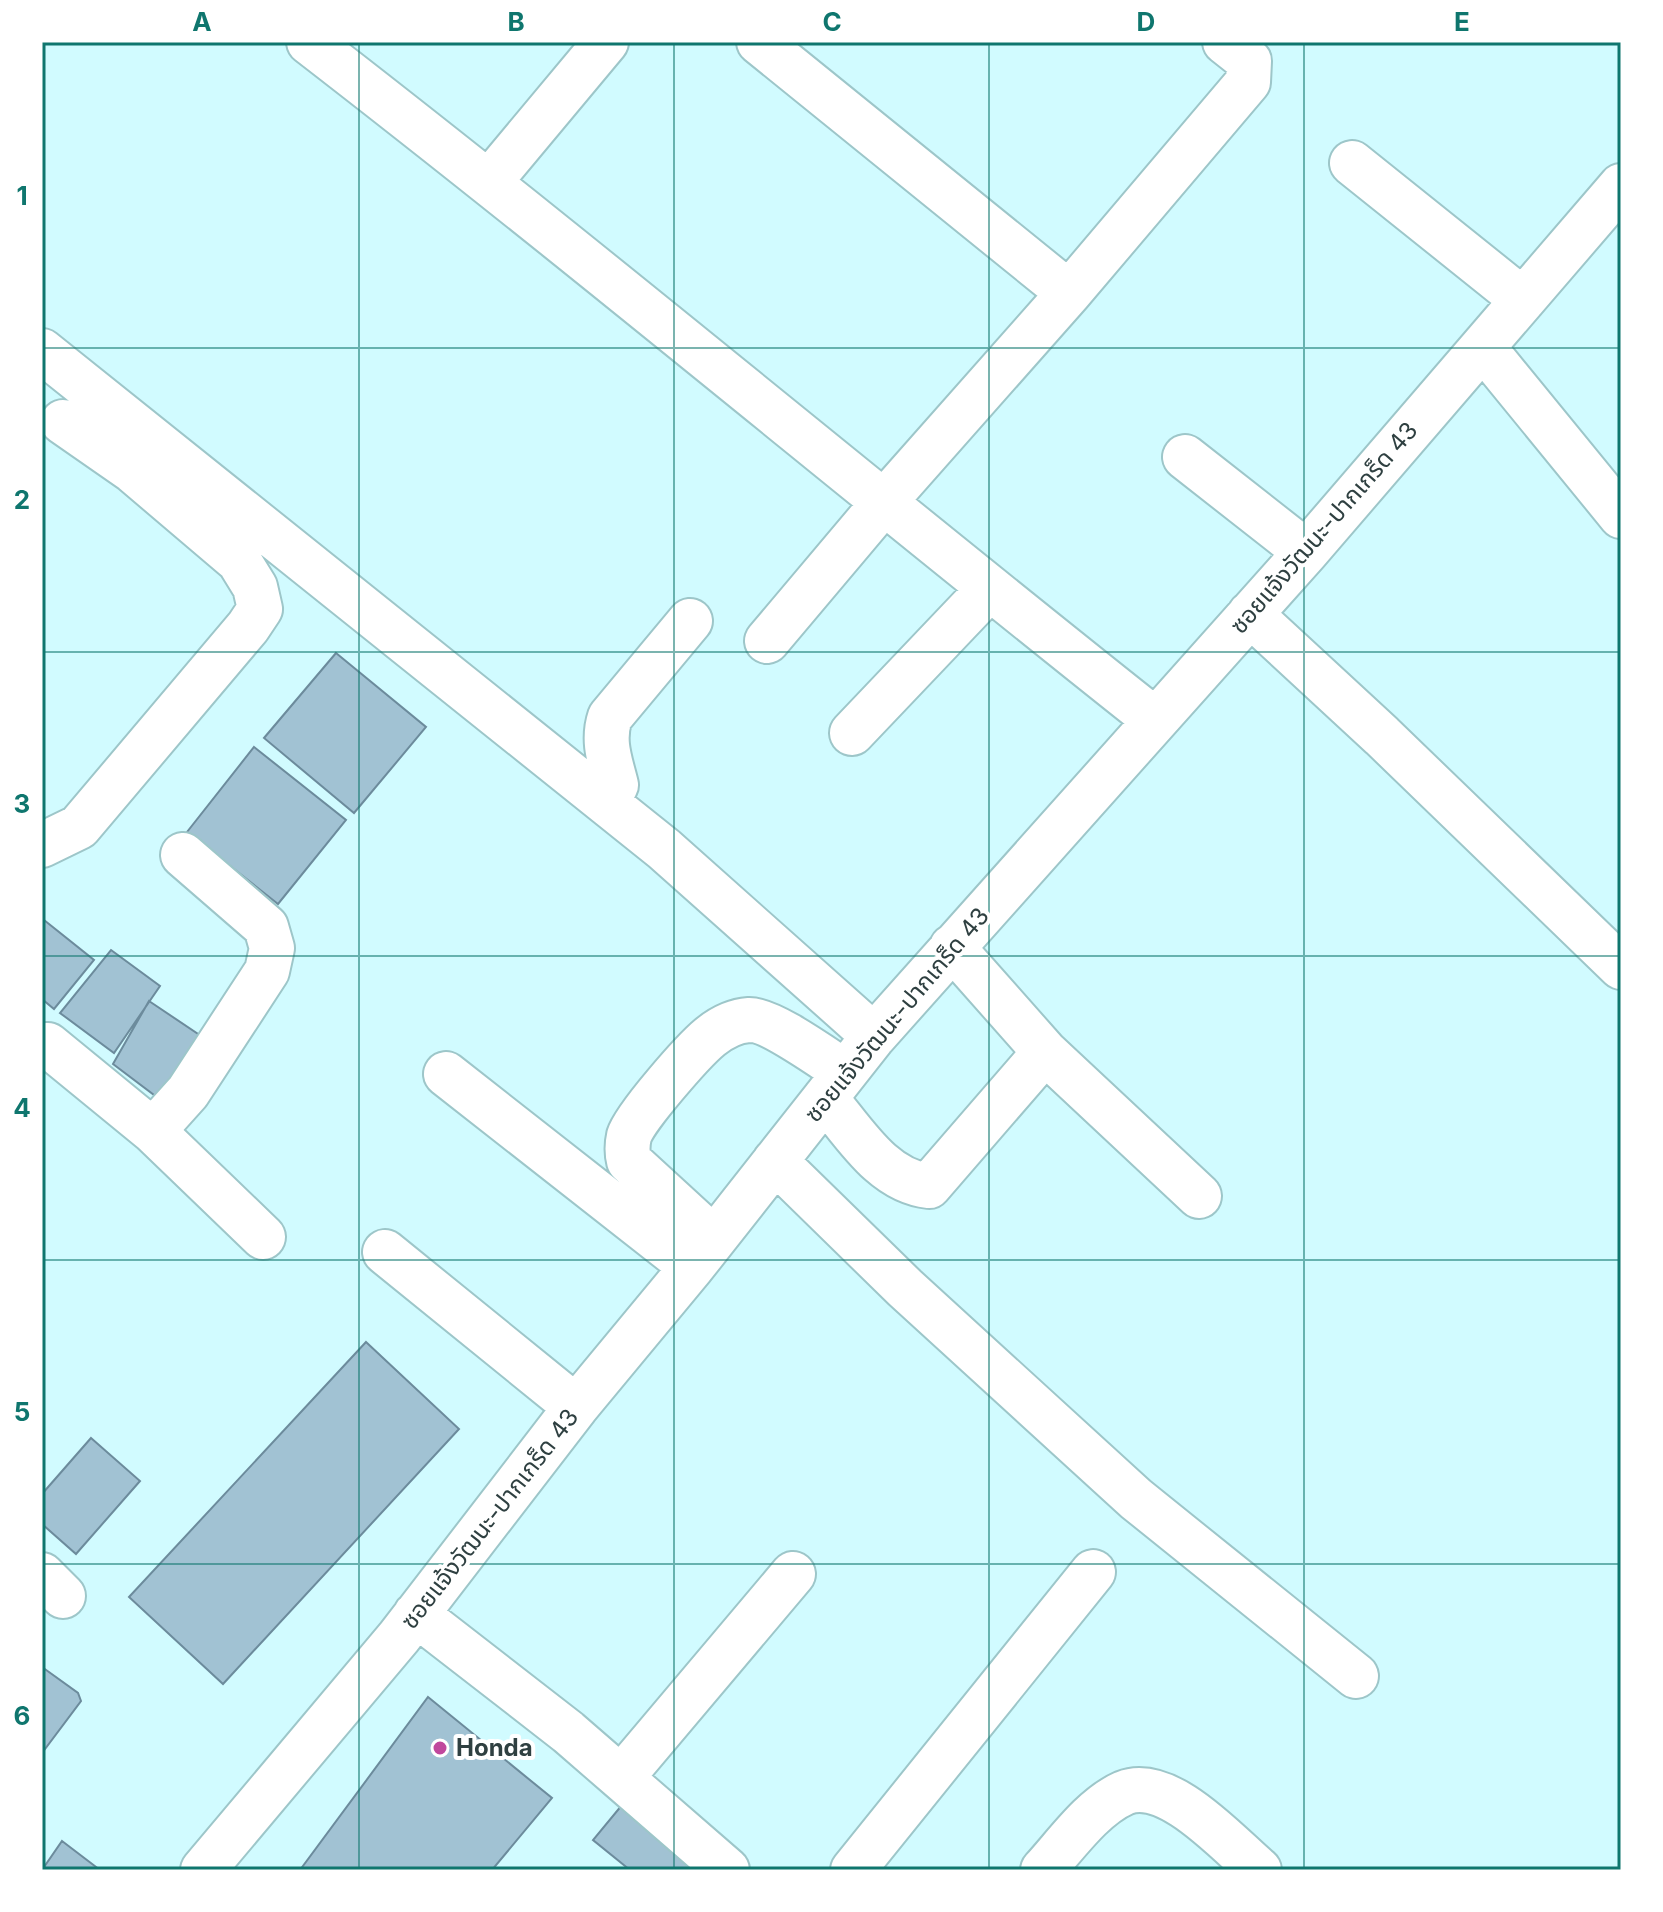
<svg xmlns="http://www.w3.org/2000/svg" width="1663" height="1912" font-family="Inter,'Noto Sans Thai',sans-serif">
<rect width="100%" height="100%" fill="#d1fbff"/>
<path fill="#a1c2d3" stroke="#6c8b9c" stroke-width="2" d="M336 653 426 727 354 813 264 738Z
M254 747 346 820 278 904 187 832Z
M44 920 94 960 54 1009 42 999Z
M111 950 160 986 114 1053 60 1013Z
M149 1001 210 1042 166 1104 113 1064Z
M366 1342 459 1429 223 1684 129 1597Z
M91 1438 140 1481 76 1554 42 1524V1494Z
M42 1667 78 1693 81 1701 42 1753Z
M428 1697 552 1798 492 1870H300Z
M622 1805 701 1870H630L593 1840Z
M62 1841 100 1870H42Z"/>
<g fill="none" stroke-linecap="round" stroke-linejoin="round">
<g stroke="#9dc6c9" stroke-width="48">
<path id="minor" d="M309 42C595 263 872 496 1155 720
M759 42 1069 293
M1352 163 1523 300
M490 181 606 42
M1483 347 1621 516
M42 351 664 849 874 1036
M1185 457 1306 552
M1250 614 1382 736 1621 967
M767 641 885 501 1069 293 1248 82 1249 61 1225 42
M852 733 989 589
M607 803 616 785C610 761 602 741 610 717L690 621
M42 845 79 827 248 627 260 609 255 587 239 561 132 470 63 422
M48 1045 153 1131 188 1092 267 971 272 948 266 927 183 855
M1045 1052 1199 1196
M446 1074 692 1267
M825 1098C854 1132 882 1181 929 1186L1045 1052 952 947
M153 1131 263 1237
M775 1161 905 1288 1136 1499 1356 1676
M714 1239 629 1161C627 1153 627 1145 629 1136 635 1117 693 1051 710 1037 721 1028 735 1021 749 1020 770 1019 826 1060 845 1072
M385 1252 576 1407
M42 1575 63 1596
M416 1614 568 1732 621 1778 793 1574
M621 1778 727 1870
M203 1870 399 1637 576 1407 692 1267 874 1036 1306 552 1621 186
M853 1870 1093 1572
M1043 1870C1066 1845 1092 1807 1124 1793 1168 1775 1228 1844 1259 1870"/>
</g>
<use href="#minor" stroke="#fff" stroke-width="44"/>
</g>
<path fill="none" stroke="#0f766e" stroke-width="2" stroke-opacity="0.55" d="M359 42V1870M674 42V1870M989 42V1870M1304 42V1870M42 348H1621M42 652H1621M42 956H1621M42 1260H1621M42 1564H1621"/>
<circle fill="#c0489d" stroke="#fff" stroke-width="3" cx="440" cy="1748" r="8"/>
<g text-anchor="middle" stroke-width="8" stroke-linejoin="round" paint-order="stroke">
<g font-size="24" fill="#2f4041" stroke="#fff">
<text transform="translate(1324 528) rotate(-49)" y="8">ซอยแจ้งวัฒนะ-ปากเกร็ด 43</text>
<text transform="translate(897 1015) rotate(-50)" y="8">ซอยแจ้งวัฒนะ-ปากเกร็ด 43</text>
<text transform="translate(490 1519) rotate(-52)" y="8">ซอยแจ้งวัฒนะ-ปากเกร็ด 43</text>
</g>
<g font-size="24" font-weight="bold" fill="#2f4041" stroke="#fff" text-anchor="start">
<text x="456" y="1756">Honda</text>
</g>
</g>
<rect width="1663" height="1912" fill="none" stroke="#ffffff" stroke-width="88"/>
<rect x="44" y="44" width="1575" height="1824" fill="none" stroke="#0f766e" stroke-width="3"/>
<g font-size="26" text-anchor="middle" font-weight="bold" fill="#0f766e">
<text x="202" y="31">A</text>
<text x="516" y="31">B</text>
<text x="832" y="31">C</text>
<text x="1146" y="31">D</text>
<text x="1462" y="31">E</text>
<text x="22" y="205">1</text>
<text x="22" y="509">2</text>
<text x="22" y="813">3</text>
<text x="22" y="1117">4</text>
<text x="22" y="1421">5</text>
<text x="22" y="1725">6</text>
</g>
</svg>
